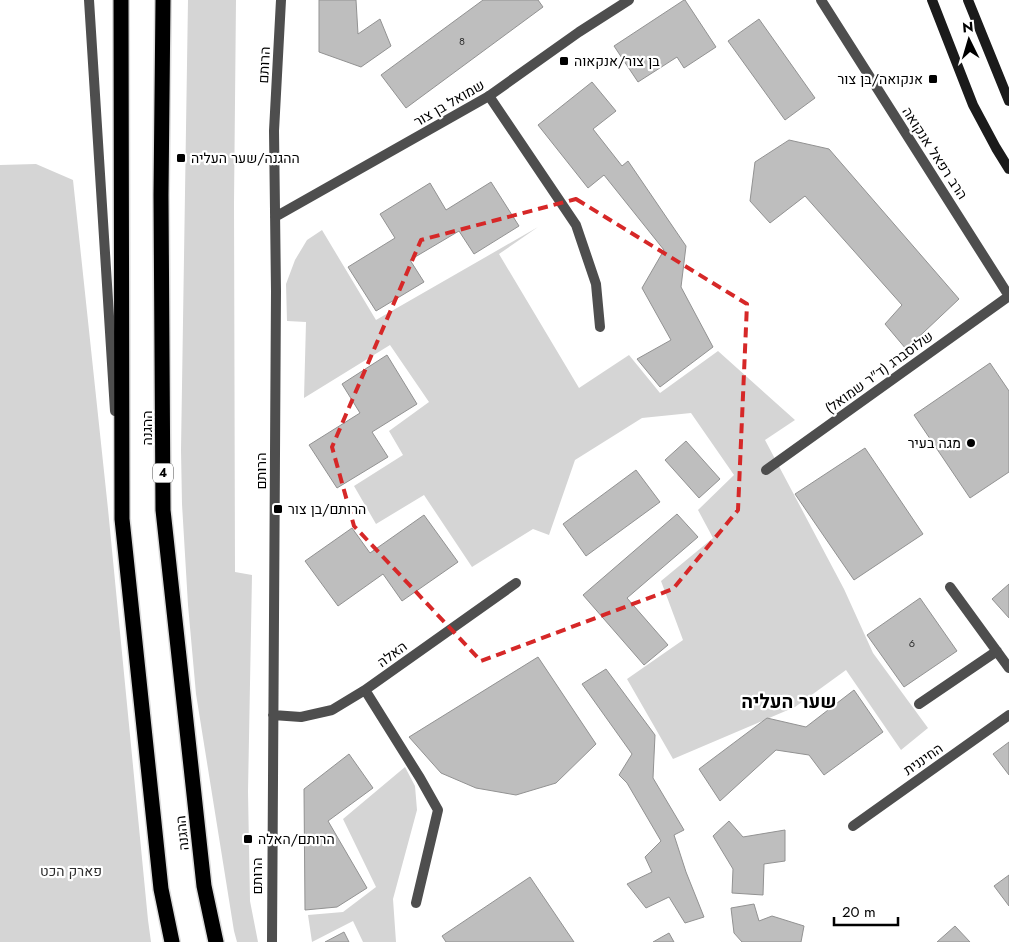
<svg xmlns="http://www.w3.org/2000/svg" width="1009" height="942" font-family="Jost,Heebo,sans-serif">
<rect width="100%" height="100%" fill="#fff"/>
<path fill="#d5d5d5" d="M188 0H236L234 203 235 572 252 575 248 792 250 901 258 942H237L234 931 196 694 188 605 182 504 181 450Z
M36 164 73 180 108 509 148 920 151 942H0V165Z
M538 227 499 254 579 388 629 355 660 393 718 351 795 420 765 440 844 589 873 653 928 728 901 750 846 670 795 707 673 759 627 679 683 640 661 581 713 538 698 510 734 475 691 413 642 418 575 460 549 535 533 529 472 567 424 495 376 524 354 486 403 455 389 431 429 402 390 345 304 398 306 322 287 321 286 284 295 260 307 240 322 230 376 320Z
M405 767 415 786 417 810 393 899 396 942H363L353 921 312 942 308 915 343 912 376 887 343 819Z"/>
<path fill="#bebebe" stroke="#929292" d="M319 0H356L358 34 380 19 391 46 361 67 319 52Z
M483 0H538L543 7 406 108 381 75Z
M684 0H685L716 47 684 68 677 57 638 82 614 46Z
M759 19 815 98 785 120 728 41Z
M592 82 616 111 593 129 622 166 628 161 686 246 681 287 713 347 660 387 637 359 671 340 642 288 664 250 604 175 588 188 538 125Z
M789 140 829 149 959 299 906 349 885 324 902 305 805 196 770 223 750 201 755 162Z
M491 182 519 226 474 254 459 231 410 260 424 282 376 311 348 267 395 238 380 214 430 183 446 210Z
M387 355 417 404 372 432 388 457 337 488 309 445 360 413 342 384Z
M990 363 1009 391V472L970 498 914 415Z
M686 441 720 479 699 498 665 460Z
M865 448 923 534 854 580 795 494Z
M636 470 660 502 586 556 563 524Z
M677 514 698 537 627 598 668 645 644 665 583 595Z
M424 515 458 562 402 601 383 574 338 606 305 561 352 528 370 553Z
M1009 584V618L992 599Z
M920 598 957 651 904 687 867 635Z
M538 657 596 744 556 783 516 795 476 788 441 773 409 737Z
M606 669 655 735 653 778 684 830 674 835 686 872 704 917 685 923 669 897 646 908 627 884 652 872 645 857 661 841 627 783 619 775 632 754 582 684Z
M854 690 883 732 824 775 809 755 776 750 720 801 699 769 767 718 806 727Z
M1009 742V775L993 754Z
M349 754 373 788 328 821 367 888 337 907 305 910 304 789Z
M729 821 743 837 785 830V861L764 864 763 895 732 893 733 869 713 836Z
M1009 875V906L994 886Z
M530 877 574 942H446L442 936Z
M754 904 759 921 772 916 804 926 801 942H742L734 933 731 908Z
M955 926 970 942H937Z
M344 932 349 942H325Z
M669 933 674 942H653Z"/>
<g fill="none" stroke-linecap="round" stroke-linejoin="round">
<g stroke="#dbdbdb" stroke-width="18">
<path id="highway" d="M121 0 122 519 161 889 172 942
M163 0 161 195 163 510 204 886 216 942"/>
</g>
<path stroke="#4e4e4e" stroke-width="10" d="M89 0 115 411
M489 96 576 225 596 284 600 327"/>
<path stroke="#4e4e4e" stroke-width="10" d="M821 0 1009 296
M275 217 489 96 579 32 629 0
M766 470 1009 296
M950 587 1009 668
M365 690 420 778 438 810 416 903
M919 704 997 651
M273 715 301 717 332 710 365 690 516 583
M853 826 1009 715
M272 942 276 291 274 131 281 0"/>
<path stroke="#1b1b1b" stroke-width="10" d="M932 0 973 105 996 148 1009 169
M968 0 1009 101"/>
<use href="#highway" stroke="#000" stroke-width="15"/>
</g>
<path fill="none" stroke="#d62828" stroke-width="4" stroke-dasharray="10 6" stroke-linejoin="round" d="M576 199 747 304 738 510 673 589 481 661 354 526 332 447 421 240Z"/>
<g fill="#000" stroke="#fff" stroke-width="2">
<rect x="559" y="56" width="10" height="10" rx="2.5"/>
<rect x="928" y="74" width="10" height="10" rx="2.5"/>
<rect x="176" y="153" width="10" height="10" rx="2.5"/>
<circle cx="971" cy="443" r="5"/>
<rect x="273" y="504" width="10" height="10" rx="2.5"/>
<rect x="243" y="834" width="10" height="10" rx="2.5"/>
</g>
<g text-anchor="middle" stroke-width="4.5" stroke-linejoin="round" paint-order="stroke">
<g font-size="11" fill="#303030">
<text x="462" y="45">8</text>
<text x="912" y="647">6</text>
</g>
<rect fill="#fff" stroke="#4c4c4c" stroke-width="1" x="153" y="463.5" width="20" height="19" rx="4"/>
<g font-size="12" font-weight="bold" fill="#000">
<text x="163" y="477">4</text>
</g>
<g font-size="14" fill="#000" stroke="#fff" text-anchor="start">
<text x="574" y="66">בן צור/אנקאוה</text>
<text x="923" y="84" text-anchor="end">אנקואה/בן צור</text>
<text x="191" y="163">ההגנה/שער העליה</text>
<text x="961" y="448" text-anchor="end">מגה בעיר</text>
<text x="288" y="514">הרותם/בן צור</text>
<text x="258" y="844">הרותם/האלה</text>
</g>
<g font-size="14" fill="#000" stroke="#fff">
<text transform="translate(264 65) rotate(-87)" y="5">הרותם</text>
<text transform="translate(449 103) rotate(-30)" y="5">שמואל בן צור</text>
<text transform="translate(935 153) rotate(57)" y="5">הרב רפאל אנקואה</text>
<text transform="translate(879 372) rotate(-36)" y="5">שלוסברג (ד"ר שמואל)</text>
<text transform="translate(147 428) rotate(-90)" y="5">ההגנה</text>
<text transform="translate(261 471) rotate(-90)" y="5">הרותם</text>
<text transform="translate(392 654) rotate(-36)" y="5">האלה</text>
<text transform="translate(923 759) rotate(-35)" y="5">החיננית</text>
<text transform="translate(182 833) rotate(-96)" y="5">ההגנה</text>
<text transform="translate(257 876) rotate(-90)" y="5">הרותם</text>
</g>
<g font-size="14" fill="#2c2c2c" stroke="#fff">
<text x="71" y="876">פארק הכט</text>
</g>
<g font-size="19" font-weight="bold" fill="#000" stroke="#fff">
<text x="789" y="708">שער העליה</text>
</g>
</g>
<g transform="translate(969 40) rotate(355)" stroke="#ffffff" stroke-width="4" paint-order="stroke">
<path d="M0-4L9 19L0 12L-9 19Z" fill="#000000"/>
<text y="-8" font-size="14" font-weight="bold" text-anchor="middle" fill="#000000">N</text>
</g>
<path d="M834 917v8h64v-8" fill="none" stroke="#000000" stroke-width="2.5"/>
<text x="842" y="917" font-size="15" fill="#000000" stroke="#ffffff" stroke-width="4" paint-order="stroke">20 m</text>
</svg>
